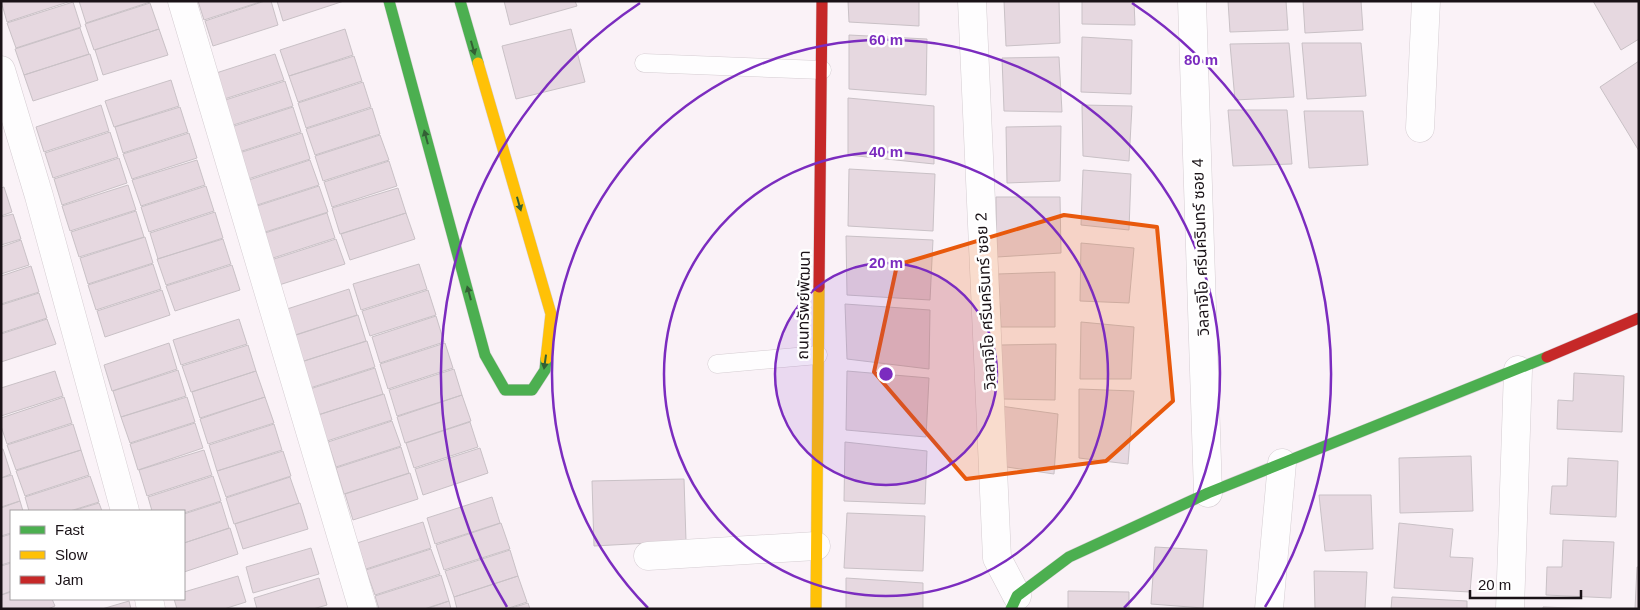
<svg xmlns="http://www.w3.org/2000/svg" width="1640" height="610" font-family="Helvetica,'Noto Sans Thai',sans-serif">
<rect width="100%" height="100%" fill="#faf2f7"/>
<path fill="#e6d8e0" stroke="#c9c1c6" d="M1 1H71L7 22Z
M79 1H150V2L86 23Z
M198 1H263L204 20Z
M265 1H271L278 25 213 46 205 21Z
M277 1H344L283 21Z
M504 1H575L577 6 510 25Z
M848 1H919V26L849 22Z
M1004 1H1059L1060 43 1006 46Z
M1082 1H1134L1135 25 1082 24Z
M1228 1H1286L1288 30 1230 32Z
M1303 1H1361L1363 30 1305 33Z
M1593 1H1639V39L1621 50Z
M73 2 81 27 16 48 7 23Z
M150 3 159 29 94 50 85 24Z
M80 28 89 54 24 75 15 49Z
M159 29 168 55 103 75 95 50Z
M345 29 353 55 289 76 280 50Z
M571 29 585 82 516 99 502 46Z
M849 35 927 39 926 95 849 89Z
M1082 37 1132 40 1131 94 1081 92Z
M1289 43 1294 97 1235 100 1230 44Z
M1302 43H1361L1366 96 1307 99Z
M90 54 98 80 33 101 24 75Z
M275 54 284 80 218 101 210 75Z
M354 56 362 81 298 102 289 76Z
M1059 57 1062 112 1004 111 1002 58Z
M1639 61V151L1600 87Z
M171 80 179 106 114 127 105 101Z
M285 81 293 106 227 127 219 102Z
M363 82 371 107 306 128 298 103Z
M848 98 934 106V164L848 155Z
M101 105 109 131 44 152 36 127Z
M1082 105 1132 106 1129 161 1083 156Z
M180 107 188 132 123 153 115 127Z
M293 107 301 132 236 153 228 128Z
M372 108 380 134 315 155 306 129Z
M1228 110H1287L1292 164 1233 166Z
M1304 111H1363L1368 165 1309 168Z
M1061 126 1060 181 1007 183 1006 127Z
M110 132 118 157 53 178 45 153Z
M189 133 197 158 132 179 123 154Z
M302 133 310 159 245 180 236 154Z
M380 135 389 160 323 181 315 156Z
M119 158 127 183 62 205 54 179Z
M197 160 205 185 141 206 132 180Z
M310 160 319 185 254 206 246 181Z
M389 161 397 186 332 207 324 182Z
M849 169 935 174 933 231 848 226Z
M1083 170 1131 174 1129 230 1081 225Z
M128 185 136 210 70 231 62 206Z
M206 186 214 211 149 232 141 207Z
M319 186 328 212 262 233 254 207Z
M4 187 12 212 1 216V188Z
M398 188 406 213 340 234 332 208Z
M996 197H1060L1061 253 997 257Z
M136 211 144 237 79 257 71 232Z
M215 212 223 238 158 259 150 233Z
M327 213 335 238 270 259 262 234Z
M406 213 415 239 350 260 341 234Z
M13 214 21 239 1 245V217Z
M846 236 933 240 930 300 847 295Z
M145 237 153 263 88 284 80 258Z
M223 239 231 264 166 285 157 259Z
M336 239 345 264 279 285 271 260Z
M21 240 29 265 1 274V247Z
M1081 243 1134 248 1129 303 1080 301Z
M153 264 161 289 96 310 88 285Z
M419 264 427 289 361 310 353 284Z
M232 265 240 290 175 311 166 286Z
M31 266 39 292 1 304V276Z
M1055 272V327H1001L998 274Z
M349 289 357 315 292 336 284 310Z
M162 290 170 315 105 337 97 311Z
M428 290 436 315 370 336 362 311Z
M39 293 47 318 1 333V305Z
M845 304 930 310 929 369 847 359Z
M358 315 366 341 301 362 293 336Z
M436 316 444 342 380 363 372 337Z
M47 319 56 344 1 362V334Z
M239 319 247 344 181 365 173 340Z
M1081 322 1134 327 1131 379H1080Z
M367 341 375 367 310 388 301 362Z
M169 343 177 369 112 391 104 365Z
M445 343 453 368 388 389 380 364Z
M1056 344 1055 400 1003 399 1001 345Z
M248 345 256 371 191 392 182 366Z
M375 368 383 394 318 415 310 389Z
M454 369 462 395 397 416 389 390Z
M178 370 186 396 121 417 113 391Z
M55 371 63 396 1 416V388Z
M256 371 265 397 200 418 192 392Z
M847 371 929 378 926 437 846 430Z
M1574 373 1624 376 1622 432 1557 429 1558 400 1573 401Z
M1079 389 1134 391 1128 464 1079 458Z
M384 394 392 420 327 441 318 415Z
M462 395 471 421 405 443 397 417Z
M64 397 72 423 7 444 1 426V418Z
M187 397 195 422 130 443 121 417Z
M265 397 274 423 208 444 200 419Z
M1000 406 1058 414 1054 474 1000 466Z
M392 421 401 446 336 467 328 442Z
M470 422 478 447 414 468 406 443Z
M195 423 203 448 138 470 130 444Z
M73 424 81 450 16 470 7 445Z
M274 424 282 450 217 471 209 445Z
M845 442 927 451 925 504 844 501Z
M401 447 409 473 344 494 336 468Z
M480 448 488 473 423 495 415 469Z
M1 449H3L11 474 1 478Z
M81 450 89 475 25 496 16 471Z
M204 450 212 475 147 496 139 470Z
M283 451 291 476 226 497 217 471Z
M1471 456 1473 511 1400 513 1399 458Z
M1568 458 1618 461 1616 517 1550 514 1552 486H1567Z
M410 473 418 499 353 520 345 494Z
M12 475 20 501 1 507V478Z
M90 476 99 502 70 511H29L25 497Z
M213 476 221 501 184 513V511H152L148 497Z
M290 477 299 503 234 524 226 498Z
M684 479 686 541 594 546 592 481Z
M1319 495H1371L1373 549 1325 551Z
M492 497 500 523 435 544 427 518Z
M20 501 23 511H11V533L1 536V508Z
M221 502 229 528 184 543V514Z
M99 503 102 511H72Z
M300 503 308 529 243 549 235 524Z
M847 513 925 516 923 571 844 568Z
M423 522 431 548 366 569 357 543Z
M501 523 510 549 444 570 436 545Z
M1399 523 1453 529 1450 557 1473 558 1470 592 1394 588Z
M230 528 238 554 184 572V543Z
M11 534V562L1 565V537Z
M1563 540 1614 542 1611 598 1546 595 1547 567H1562Z
M1155 547 1207 550 1203 608 1151 604Z
M311 548 319 574 253 593 246 567Z
M431 549 440 574 375 595 366 570Z
M510 550 518 576 454 597 445 571Z
M11 563V591L1 595V566Z
M1637 567H1639V609H1635Z
M1314 571 1367 572 1365 609H1315Z
M441 575 449 601 424 609H379L375 596Z
M238 576 246 602 224 609H177L174 599H184V592Z
M518 576 527 602 506 609H457L454 597Z
M319 578 327 605 313 609H257L254 598Z
M846 578 923 583V609H846Z
M1068 591 1129 592V609H1068Z
M11 592V599H52L55 606 48 609H1V595Z
M1392 597 1467 601V609H1391Z
M129 601 131 609H102Z
M449 601 451 609H426Z
M528 603 530 609H508Z
M1543 607 1601 609H1543Z"/>
<g fill="none" stroke-linecap="round" stroke-linejoin="round">
<g stroke="#d5cdd2" stroke-width="19">
<path id="lane" d="M644 63 822 70
M717 364 818 355"/>
</g>
<g stroke="#d5cdd2" stroke-width="29">
<path id="street" d="M182 1 363 609
M972 1 997 558 1017 596
M1192 1 1208 493
M1 70 39 196 125 511
M1420 128 1426 1
M648 556 816 546
M149 599 151 609
M1269 609 1282 463
M1510 609 1518 370"/>
</g>
<g stroke="#d5cdd2" stroke-width="12">
<path id="fast" d="M389 1 485 355 505 390H532L545 370 546 359
M460 1 478 63
M1011 609 1017 596 1069 557 1208 493 1547 357"/>
</g>
<g stroke="#d5cdd2" stroke-width="12">
<path id="slow" d="M478 63 551 314 546 359
M816 609 819 287"/>
</g>
<g stroke="#d5cdd2" stroke-width="12">
<path id="jam" d="M819 287 822 1
M1547 357 1639 318"/>
</g>
<use href="#lane" stroke="#fefdfe" stroke-width="18"/>
<use href="#street" stroke="#fefdfe" stroke-width="28"/>
<use href="#fast" stroke="#4caf50" stroke-width="11"/>
<use href="#slow" stroke="#ffc107" stroke-width="11"/>
<use href="#jam" stroke="#c62828" stroke-width="11"/>
</g>
<defs><path id="oneway-solid" d="M-6-.8H1V-3.2L6.5 0L1 3.2V.8H-6Z" transform="scale(1.25)"/></defs>
<g fill="#336034">
<use href="#oneway-solid" transform="translate(473 48) rotate(74)"/>
<use href="#oneway-solid" transform="translate(426 137) rotate(-105)"/>
<use href="#oneway-solid" transform="translate(519 204) rotate(74)"/>
<use href="#oneway-solid" transform="translate(469 293) rotate(-105)"/>
<use href="#oneway-solid" transform="translate(545 362) rotate(98)"/>
</g>
<path fill="#e8590c" fill-opacity="0.2" stroke="#e8590c" stroke-width="4" stroke-linejoin="round" d="M1064 215 1157 227 1173 401 1106 461 966 479 874 372 897 265Z"/>
<circle cx="886" cy="374" r="111" fill="#7b2cbf" fill-opacity=".12"/>
<g fill="none" stroke="#7b2cbf" stroke-width="2.5">
<circle cx="886" cy="374" r="111"/>
<circle cx="886" cy="374" r="222"/>
<path d="M648 608A334 334 0 1 1 1124 608"/>
<path d="M507 607A445 445 0 0 1 640 3M1132 3A445 445 0 0 1 1265 607"/>
</g>
<g text-anchor="middle" stroke-width="5" stroke-linejoin="round" paint-order="stroke">
<g font-size="16" fill="#1a1217" stroke="#fff">
<text transform="translate(1200 247) rotate(-92)" y="6">วิลลาจิโอ ศรีนครินทร์ ซอย 4</text>
<text transform="translate(985 301) rotate(-93)" y="6">วิลลาจิโอ ศรีนครินทร์ ซอย 2</text>
<text transform="translate(803 305) rotate(-89)" y="6">ถนนทรัพย์พัฒนา</text>
</g>
</g>
<circle cx="886" cy="374" r="8" fill="#7b2cbf" stroke="#fff" stroke-width="2.5"/>
<g font-size="15" text-anchor="middle" font-weight="bold" fill="#7b2cbf" stroke="#fff" stroke-width="5" stroke-linejoin="round" paint-order="stroke">
<text x="886" y="45">60 m</text>
<text x="1201" y="65">80 m</text>
<text x="886" y="157">40 m</text>
<text x="886" y="268">20 m</text>
</g>
<rect width="1640" height="610" fill="none" stroke="#1a1217" stroke-width="5"/>
<rect x="10" y="510" width="175" height="90" fill="#ffffff" stroke="#a3a0a2"/>
<rect x="20" y="526" width="25" height="8" fill="#4caf50" stroke="#a3a0a2"/>
<text x="55" y="535" font-size="15" fill="#1a1217">Fast</text>
<rect x="20" y="551" width="25" height="8" fill="#ffc107" stroke="#a3a0a2"/>
<text x="55" y="560" font-size="15" fill="#1a1217">Slow</text>
<rect x="20" y="576" width="25" height="8" fill="#c62828" stroke="#a3a0a2"/>
<text x="55" y="585" font-size="15" fill="#1a1217">Jam</text>
<path d="M1470 590v8h111v-8" fill="none" stroke="#1a1217" stroke-width="2.5"/>
<text x="1478" y="590" font-size="15" fill="#1a1217" stroke="#ffffff" stroke-width="4" paint-order="stroke">20 m</text>
</svg>
